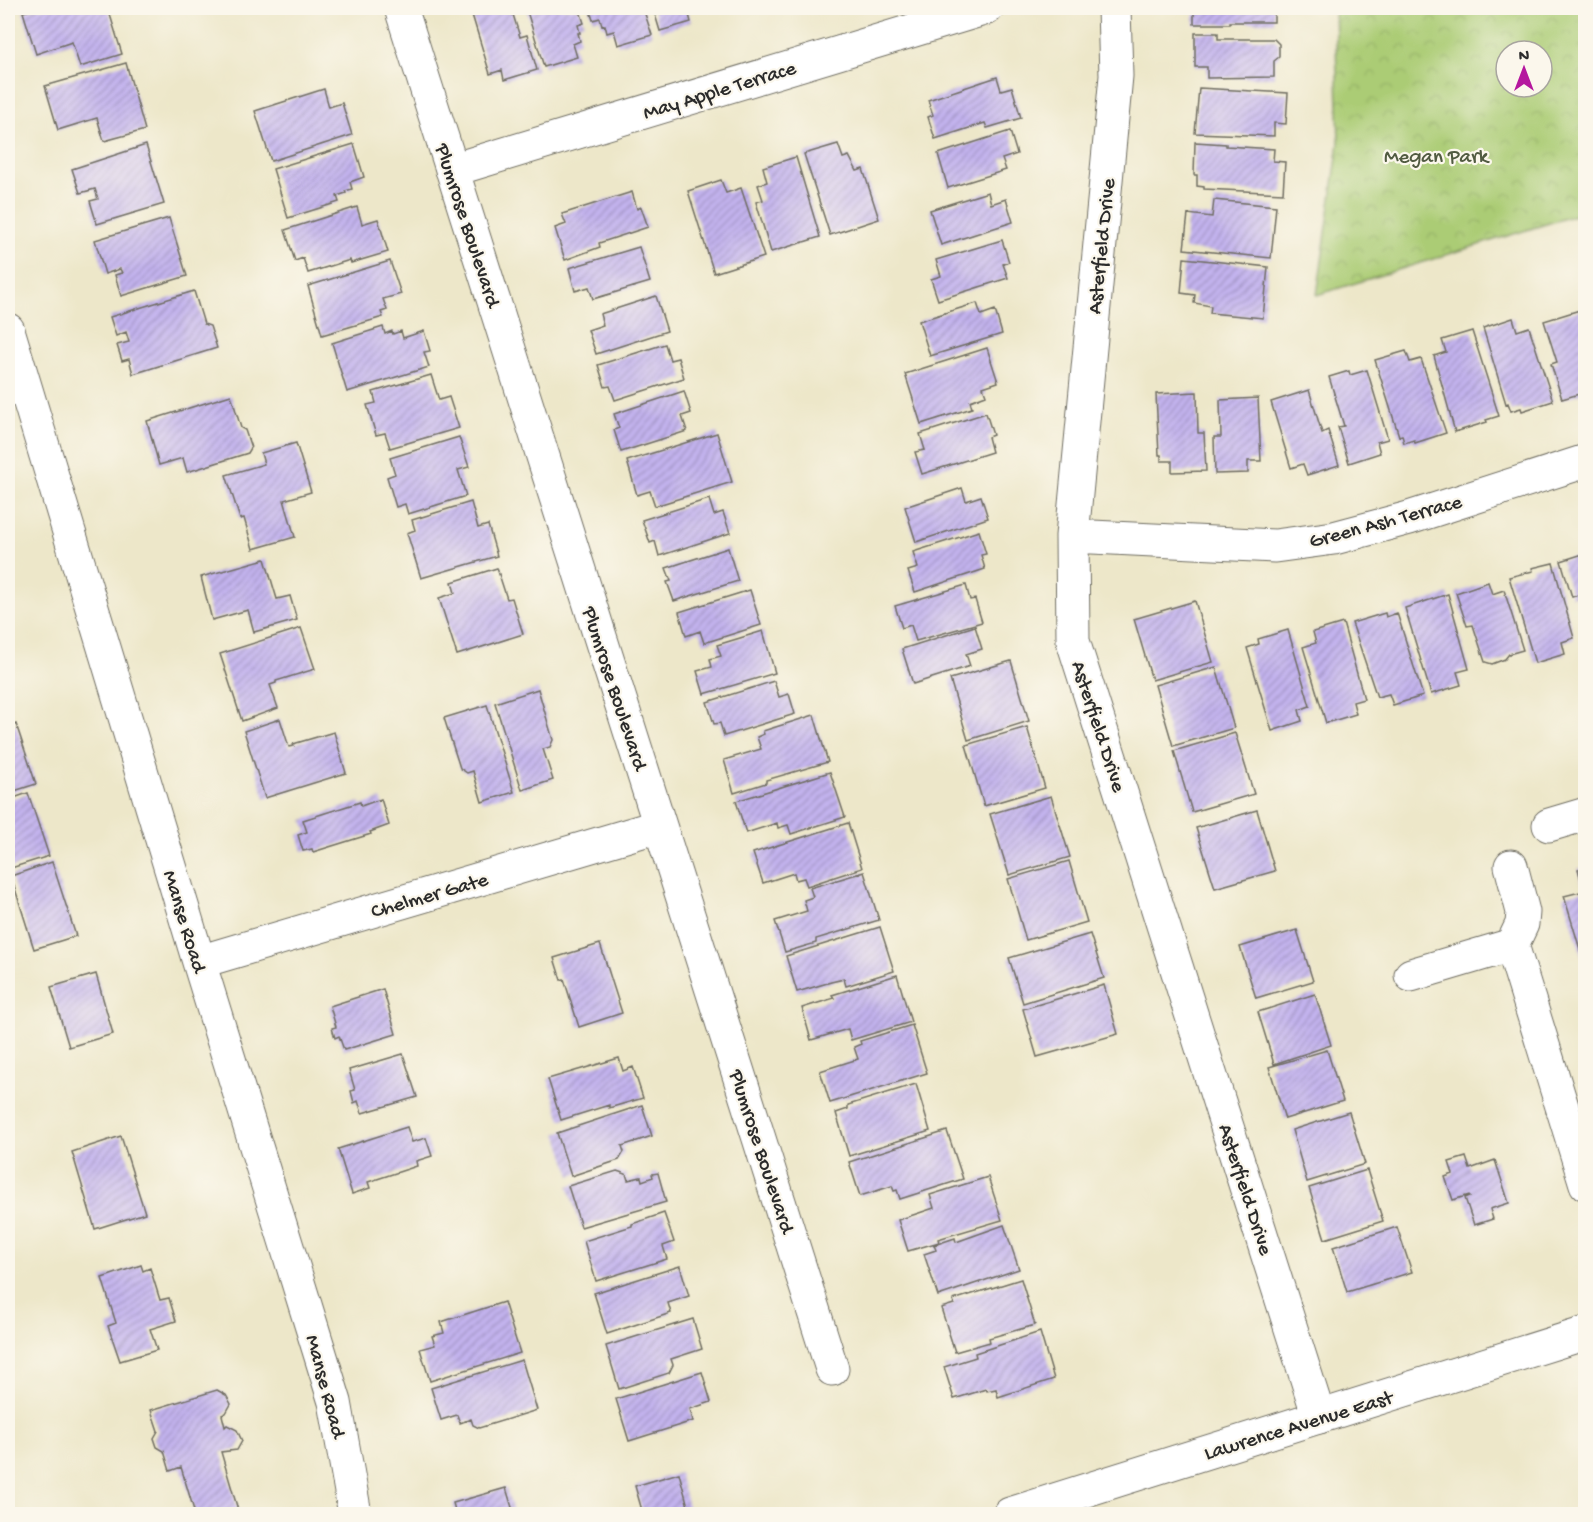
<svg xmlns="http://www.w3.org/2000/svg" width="1593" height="1522" font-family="'Gochi Hand',sans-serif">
<defs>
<pattern id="park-crowns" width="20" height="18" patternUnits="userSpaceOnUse" patternTransform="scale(1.5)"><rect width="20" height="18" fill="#abcc75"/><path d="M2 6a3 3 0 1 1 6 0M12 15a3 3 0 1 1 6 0" fill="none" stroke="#93af65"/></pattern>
<pattern id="building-hatch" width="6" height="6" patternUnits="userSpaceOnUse" patternTransform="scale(1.5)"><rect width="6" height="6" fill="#c3b3ee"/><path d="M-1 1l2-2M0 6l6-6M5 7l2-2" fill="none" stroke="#9f92c1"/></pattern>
</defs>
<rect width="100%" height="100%" fill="#fbf7ec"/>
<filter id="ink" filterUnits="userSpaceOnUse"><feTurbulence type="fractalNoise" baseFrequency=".0167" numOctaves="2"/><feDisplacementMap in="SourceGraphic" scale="12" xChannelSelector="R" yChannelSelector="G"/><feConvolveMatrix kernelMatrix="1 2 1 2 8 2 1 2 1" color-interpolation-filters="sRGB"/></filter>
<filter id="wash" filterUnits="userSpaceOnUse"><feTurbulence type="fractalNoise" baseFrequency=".008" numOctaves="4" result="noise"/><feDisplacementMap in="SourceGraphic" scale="24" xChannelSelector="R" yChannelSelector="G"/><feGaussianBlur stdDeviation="1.35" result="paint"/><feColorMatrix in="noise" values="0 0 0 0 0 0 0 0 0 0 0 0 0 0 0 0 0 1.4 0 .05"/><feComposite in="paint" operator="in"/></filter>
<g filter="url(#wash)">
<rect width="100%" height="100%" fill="#ede7c9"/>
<path fill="url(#park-crowns)" stroke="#6b7c50" stroke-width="1.5" fill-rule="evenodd" d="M1335 8H1585V212L1317 295 1339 143ZM1506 51H1542V87H1506Z"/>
<g id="blocks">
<path fill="url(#building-hatch)" d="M37 8H108L122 54 80 67 72 42 36 54 23 12Z
M470 8H511L520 37 527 35 537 70 504 80 502 70 490 74Z
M526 8H579L584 23 578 25 580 33H578L580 41 573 44 577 57 544 67Z
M589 8H643L652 35 618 45 614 31 607 33 605 25 602 26 600 18 593 20Z
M653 8H698L688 11 691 22 660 31Z
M1194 8H1274V22H1230V24H1194Z
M1195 33H1218V39H1274L1279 44V57L1274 61V77L1207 78V67H1195Z
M126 63 145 130 104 141 97 118 58 130 45 86Z
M997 77 1001 90 1012 87 1021 118 987 128 985 123 935 139 928 117 933 115 928 100Z
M1199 88 1288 93 1286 124 1274 123V136L1195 133Z
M324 89 329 107 342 103 352 135 271 161 255 111Z
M1010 131 1017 154 1002 159 1006 170 948 188 938 154Z
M1195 142 1226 144V146L1274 149 1273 161 1285 162 1283 193 1204 189V187L1197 186V175H1194Z
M354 144 364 177 350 182 352 189 345 191 346 193 337 196 339 202 288 218 273 169Z
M838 144 843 158 849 156 857 171 863 169 879 219 830 235 804 154Z
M146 145 164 204 97 224 90 201 98 199 95 189 80 193 72 169Z
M796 157 820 237 771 252 756 202 763 200 758 185 767 182 763 167Z
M721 180 726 193 741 188 764 257 714 273 688 191Z
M632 192 637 209 641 207 648 227 599 243 600 247 565 260 555 228 566 224 562 214Z
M988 192 991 204 1006 199 1013 222 941 245 930 210Z
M1214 200 1276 206 1271 258 1184 249 1188 214 1212 217Z
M357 207 362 224 378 219 388 252 351 263 350 260 308 273 303 258 295 261 285 230Z
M169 218 187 276 121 296 115 275 122 273 120 269 105 274 95 240Z
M1002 240 1009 262 1003 264 1008 278 938 300 931 279 941 276 936 260Z
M639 247 650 282 593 299 589 287 575 291 569 268Z
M1184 258 1268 267 1263 318 1210 313 1211 306 1194 303 1195 295 1181 293Z
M390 261 401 294 383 299 387 310 381 312 383 317 322 335 308 286Z
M194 291 204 324 210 326 217 348 133 374 129 359 122 361 117 345 129 342 126 332 116 336 110 317Z
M656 296 667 331 596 354 588 330 603 325 600 314Z
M977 303 981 315 995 310 1002 334 930 356 919 321Z
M1583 309 1586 318V392L1562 399 1551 364 1557 362 1544 321Z
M1513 318 1517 331 1529 327 1553 401 1522 411 1521 408 1511 411 1508 403 1506 404 1483 328Z
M383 327 385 334 392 331 393 334 401 331 403 338 424 331 430 351 424 352 429 367 347 392 332 343Z
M1472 331 1499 416 1486 420 1487 422 1455 432 1434 356 1446 352 1442 340Z
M665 344 670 360 678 358 684 378 615 400 610 386 605 387 598 365Z
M987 348 998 382 983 387 986 395 970 401 972 408 921 424 905 374Z
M1406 351 1410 362 1421 359 1446 433 1415 443 1414 440 1404 443 1402 435 1399 436 1375 360Z
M1367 370 1388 439 1377 442 1380 453 1349 463 1338 427 1344 426 1329 377 1349 371 1350 375Z
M431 375 439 400 449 397 459 428 390 448 385 433 376 435 367 405 376 403 373 392Z
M1309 390 1322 433 1328 430 1339 465 1307 475 1303 464 1291 468 1271 402Z
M684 391 691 413 682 416 687 431 621 452 614 430 619 428 614 414Z
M1197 392 1198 433H1204L1206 471 1172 472V461H1161V455H1159L1156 394Z
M231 395 241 428 245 430 251 448 248 453 187 472 183 458 159 465 147 421Z
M1258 398 1261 461H1248V473L1215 474 1214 437H1221L1220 400Z
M986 413 993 435 988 437 992 452 922 474 915 452 925 450 920 434Z
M717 433 732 482 655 506 650 491 637 495 627 461Z
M459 437 469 467 458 470 466 496 408 514 405 504 396 507 387 477 395 474 390 458Z
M296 443 311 492 284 500 295 537 253 549 244 518 240 519 226 475 264 464 261 453Z
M962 488 966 501 981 496 988 518 916 542 905 507Z
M709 499 714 515 723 512 730 533 659 556 655 541 650 543 642 520Z
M471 502 478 528 488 525 497 556 421 578 407 533 415 530 412 520Z
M979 531 986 554 981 555 985 569 915 592 908 571 918 568 913 552Z
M728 548 738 581 674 601 667 582 671 581 666 568Z
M1586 553V619H1585L1578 595 1572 597 1561 561Z
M265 559 277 599 290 596 297 620 254 632 248 610 212 620 201 577Z
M1553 563 1574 638 1562 642 1565 654 1535 663 1509 577 1533 571 1532 568Z
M497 568 507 599 512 598 523 634 457 655 439 598 455 593 452 582Z
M1488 582 1492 594 1504 590 1523 650 1509 654 1505 659 1492 664 1485 662 1473 625 1467 626 1456 593Z
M966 585 970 600 975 599 982 622 916 641 911 625 902 628 895 606Z
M750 590 761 625 704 643 700 631 686 636 679 612Z
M1448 594 1469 669 1457 672 1461 685 1431 694 1405 608Z
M1195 601 1213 662 1152 680 1134 619Z
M1385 613 1386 617 1397 613 1423 696 1393 705 1389 694 1377 697 1352 623Z
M1343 623 1364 699 1353 702 1356 714 1326 723 1303 647 1316 643 1313 632Z
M975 626 982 649 966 654 970 666 913 684 902 649Z
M301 628 315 669 276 681V683L270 685 278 708 242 721 220 654Z
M1288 630 1310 706 1299 710 1302 721 1272 731 1247 648 1259 644 1258 639Z
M763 631 775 673 704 694 697 671 712 667 710 659 721 656 717 645Z
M1011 661 1029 721 968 740 950 679Z
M1216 667 1234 728 1173 746 1155 685Z
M774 681 779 697 789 694 795 714 724 736 720 723 714 724 707 702Z
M538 689 553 740 550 747 543 749 553 780 522 790 495 703Z
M487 705 514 792 482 802 473 771 467 773 460 768 444 718Z
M814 715 828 762 766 780V783L734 793 724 760 761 749 757 737 764 734 763 731Z
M280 719 289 747 294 746 293 744 334 732 346 773 265 798 244 731Z
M16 724 36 784 8 793V727Z
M1027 727 1045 788 984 806 966 745Z
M1235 733 1254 794 1192 812 1174 751Z
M830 772 845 817 791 834 788 825 778 828 777 823 746 833 736 801Z
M28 793 49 856 8 869V800Z
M1051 796 1070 857 1009 875 990 814Z
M381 799 389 825 370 832 371 834 313 852 312 849 303 851 298 835 307 832 303 820 360 802 361 806Z
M1257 810 1275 871 1215 888 1196 828Z
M848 823 862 868 807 886 804 878 796 880 794 873 763 883 753 853Z
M1069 861 1087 922 1026 940 1008 879Z
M52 862 76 936 34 949 11 876Z
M1586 867V966H1585L1564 896 1584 891 1578 869Z
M864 872 879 920 816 939V943L785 952 775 921 807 911 804 900 813 897 810 888Z
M880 927 894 971 846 986 844 979 831 982 797 992 786 956Z
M1297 930 1313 981 1256 998 1240 947Z
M1090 934 1104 978 1023 1003 1009 958Z
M600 944 622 1013 579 1027 564 979 561 980 554 958Z
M96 974 113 1034 69 1047 51 987Z
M897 975 911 1022 851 1040 848 1029 811 1040 802 1008 834 998 832 995Z
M1104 985 1118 1034 1037 1057 1023 1009Z
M383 989 396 1034 344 1050 339 1036 335 1038 332 1028 336 1027 330 1006Z
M1315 994 1331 1045 1274 1064 1258 1012Z
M912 1025 927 1073 830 1103 820 1071 858 1059 854 1047 861 1044 860 1041Z
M1327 1050 1343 1101 1285 1119 1269 1067Z
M403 1054 417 1097 362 1113 358 1101 354 1103 351 1091 355 1090 349 1070Z
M619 1058 623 1071 633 1067 643 1098 609 1108V1105L561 1120 548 1079Z
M916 1084 930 1131 849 1156 836 1113 848 1109V1105Z
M642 1105 652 1136 622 1146 624 1152 619 1160 571 1176 557 1133Z
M1349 1112 1365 1164 1307 1182 1292 1130Z
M407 1127 412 1142 426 1138 432 1156 416 1161 417 1166 368 1182 370 1188 352 1194 338 1149Z
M947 1131 963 1179 900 1199 897 1190 894 1191 892 1186 860 1196 849 1162Z
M121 1136 145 1213 95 1229 72 1152Z
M1466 1157 1470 1169 1495 1160 1509 1203 1490 1209 1493 1219 1474 1225 1465 1198 1470 1196 1469 1195 1453 1200 1445 1177 1453 1174 1449 1162Z
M1367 1170 1383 1221 1325 1239 1309 1188Z
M617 1171 626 1174 628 1180 641 1177 642 1181 653 1177 652 1174 658 1173 666 1202 581 1227 568 1186Z
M988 1177 1002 1220 938 1239 939 1242 908 1251 898 1220 934 1208 930 1195Z
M664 1213 674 1242 663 1246 667 1259 596 1281 584 1241 632 1226V1224Z
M1004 1225 1019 1269 938 1296 924 1254 936 1250 934 1245 955 1238 956 1242Z
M1397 1227 1412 1272 1347 1292 1333 1247Z
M141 1265 143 1271 150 1268 160 1300 169 1298 176 1321 150 1329 157 1350 120 1361 108 1326 116 1323 102 1278Z
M680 1266 689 1296 668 1303 671 1313 607 1334 594 1293Z
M1021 1279 1035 1325 989 1338 990 1342 955 1352 941 1308 954 1304 953 1300Z
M504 1302 520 1353 430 1381 420 1349 435 1345 432 1336 444 1333 441 1322Z
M693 1319 702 1349 671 1359 673 1365 669 1373 619 1389 606 1346Z
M1040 1332 1054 1379 998 1397 996 1389 987 1391 986 1389 954 1399 944 1367 976 1357 975 1353Z
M522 1360 537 1410 479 1428 473 1425 471 1419 460 1423 457 1415 441 1420 431 1388Z
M702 1372 711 1402 690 1409 693 1421 629 1441 616 1399Z
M217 1390 226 1395 231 1404 226 1413 222 1415 225 1427 227 1425 237 1430 242 1441 237 1450 221 1452 238 1510 222 1514H195L181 1467 170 1471 164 1451 157 1447 154 1438 158 1431 151 1410Z
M679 1473 689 1510 679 1513 680 1514H643L635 1486Z
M506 1488 514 1514H456L453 1503Z"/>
</g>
</g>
<g filter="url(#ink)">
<use href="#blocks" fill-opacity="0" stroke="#6f6d62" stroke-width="1.5"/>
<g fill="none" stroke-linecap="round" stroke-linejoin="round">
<g stroke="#6f6d62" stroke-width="35">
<path id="minor" d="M401 8 832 1369
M1114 8 1116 76 1072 536 1073 641 1319 1417
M452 170 987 8
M8 330 199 962 335 1402 355 1514
M1072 536 1275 546 1334 538 1409 518 1586 461
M1549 825 1586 814
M1511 866 1523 912 1522 924 1512 945 1586 1184
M199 962 659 826
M1411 975 1512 945"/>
</g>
<g stroke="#6f6d62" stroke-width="35">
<path id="major" d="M1010 1514 1586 1333"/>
</g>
<use href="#minor" stroke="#fff" stroke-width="33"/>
<use href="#major" stroke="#fff" stroke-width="33"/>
</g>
</g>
<g text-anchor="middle" stroke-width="4.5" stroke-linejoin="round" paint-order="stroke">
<g font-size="21" fill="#2b2b2b" stroke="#fbf7ec">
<text transform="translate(719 89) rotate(-17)" y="7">May Apple Terrace</text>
<text transform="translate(469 225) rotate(72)" y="7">Plumrose Boulevard</text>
<text transform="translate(1100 246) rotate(-84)" y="7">Asterfield Drive</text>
<text transform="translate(1385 520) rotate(-15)" y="7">Green Ash Terrace</text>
<text transform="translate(616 688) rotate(72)" y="7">Plumrose Boulevard</text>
<text transform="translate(1100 726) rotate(72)" y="7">Asterfield Drive</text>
<text transform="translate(429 894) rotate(-16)" y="7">Chelmer Gate</text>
<text transform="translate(186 921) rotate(73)" y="7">Manse Road</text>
<text transform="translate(763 1151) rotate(72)" y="7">Plumrose Boulevard</text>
<text transform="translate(1247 1189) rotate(72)" y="7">Asterfield Drive</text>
<text transform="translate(327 1386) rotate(75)" y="7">Manse Road</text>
<text transform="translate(1298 1424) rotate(-17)" y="7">Lawrence Avenue East</text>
</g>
<g font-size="21" fill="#515b41" stroke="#fbf7ec">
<text x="1436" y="162">Megan Park</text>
</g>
</g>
<rect width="1593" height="1522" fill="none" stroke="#fbf7ec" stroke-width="30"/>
<g transform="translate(1524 69)"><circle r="28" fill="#fbf7ec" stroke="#a8a59f" stroke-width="1.5"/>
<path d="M0-4.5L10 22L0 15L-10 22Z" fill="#b5179e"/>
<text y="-9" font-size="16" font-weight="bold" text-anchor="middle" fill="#2b2b2b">N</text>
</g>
</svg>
